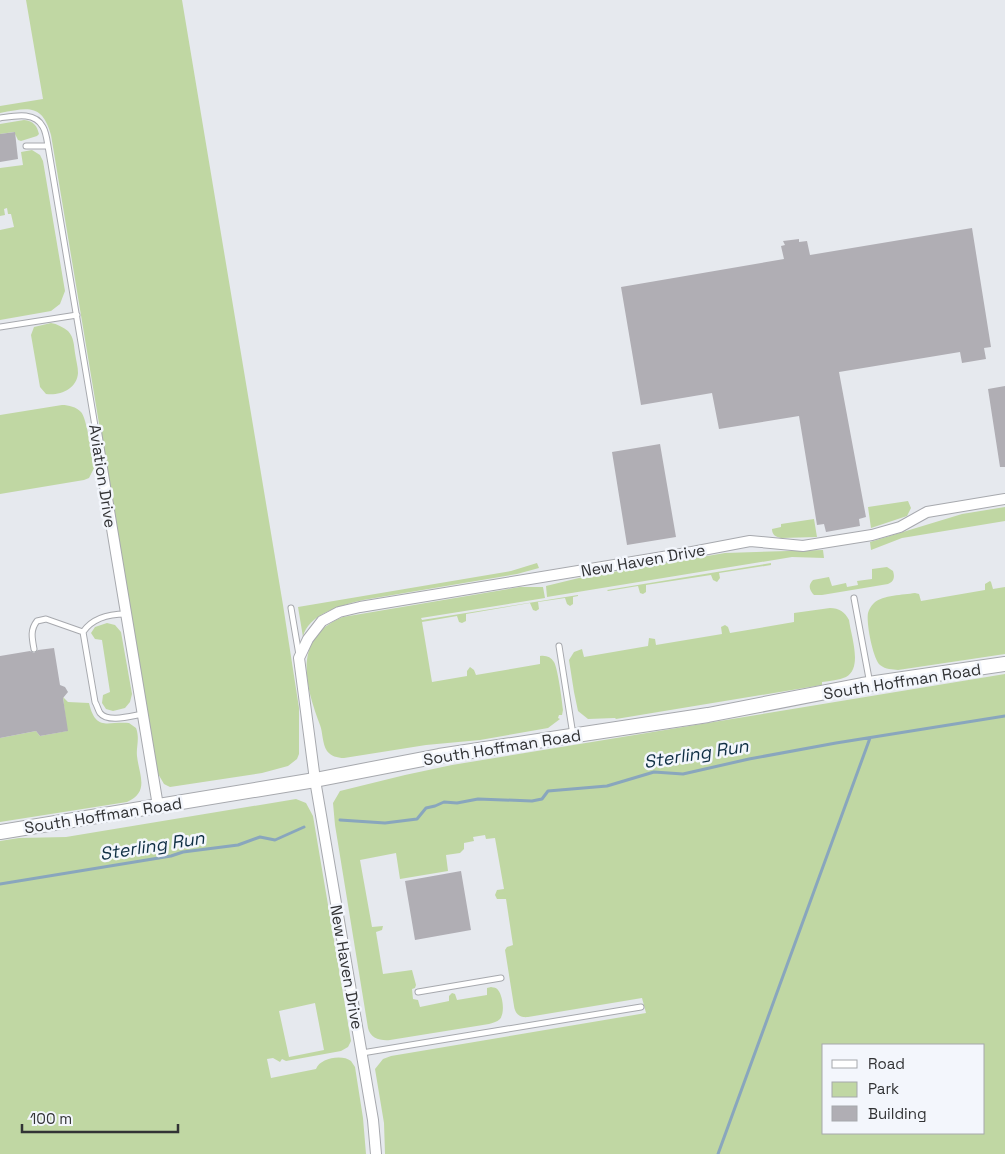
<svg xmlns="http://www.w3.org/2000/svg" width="1005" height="1154" font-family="'Space Grotesk',sans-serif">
<rect width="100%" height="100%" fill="#e6e9ee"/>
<path fill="#c0d7a3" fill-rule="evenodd" d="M26 0H182L283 605 299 708V754L297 759 288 766 262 773 170 787 164 784 157 772 51 135C42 103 28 108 0 113V106L43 99Z
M24 120C34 121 37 126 39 134L37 136 21 141 18 140 14 132 0 134V124Z
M32 150 40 155 43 161 65 291 60 304 51 311 0 320V230L14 227 11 214H8L7 208 4 209 5 215 0 216V168L23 165 21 152Z
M51 323C57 324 63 327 68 331 74 337 74 346 75 353 76 360 78 367 78 373 77 389 60 396 46 394L40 387 31 335 34 327Z
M62 405C69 405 76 407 81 412 87 418 92 457 94 468L89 478 84 480 0 494V415Z
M908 501 911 508 907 516 871 528 868 507Z
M1005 507V521L902 538 871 550 870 542 962 514Z
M814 519 817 537 781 538C776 537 772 535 772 529L781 527V524Z
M823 550 824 558 792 557 547 597 546 586 583 577 725 553Z
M537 563 539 568 517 574 363 600C342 605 308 614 303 637L298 607 511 571Z
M771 563V565L719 573 720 578 717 582 713 580 711 575 646 585V592L643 594 640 593 638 586 608 591 607 590Z
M887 567 893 571C895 577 894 582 888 584L822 595H814C809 590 808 585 813 580L829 577 832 586 846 583 847 587 858 585 857 581 872 579V569Z
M990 581 991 582 993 589 1005 587V654L898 670C892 669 886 670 880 665 873 659 866 623 868 613 869 609 871 606 874 603 883 595 903 595 915 593L919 594 921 601 985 590V584Z
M520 587H543L545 598 421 618 422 620 578 595V596L573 597V604L570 606 567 604 565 598 538 602 539 609 536 611 533 610 530 603 466 614V621L462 623 459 622 457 616 422 622 432 682 467 676V671L470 667 474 670 476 675 540 664V656C546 655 551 657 554 662 558 669 562 701 563 710L562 715H559L558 718 560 719 548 728 480 740 426 745 344 758C337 758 331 756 327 751 322 743 323 733 320 725 305 685 292 637 343 617Z
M830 608C839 608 845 612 849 620 851 636 863 668 846 677 839 680 830 681 822 682V685L616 719 615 718 588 719 578 711 574 692 569 660 574 652 582 649 584 657 648 646 649 638 655 639 656 645 722 634 721 627 725 625 728 627 730 633 794 622V613Z
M107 623 115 625 121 632 132 694 130 702 125 708 113 711 106 709 102 703 103 695 110 692 102 640 95 639 91 633 95 627Z
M1005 674V1154H385L384 1123 375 1069 383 1059 391 1056 646 1013 642 998 528 1017C520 1018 515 1014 514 1006L505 950 507 947 513 945 506 899H497L495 895 497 890 504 889 495 838 486 839 485 835 473 837 474 841 464 843V849L460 853 446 855 448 871 400 879 396 853 360 860 372 927 383 926 382 930 376 932 383 974 412 970 416 985 415 988 412 989 413 999 418 1000 420 1007 449 1001V996L452 993 455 994 457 1000 487 995V988L491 987C494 988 496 987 498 990 503 996 505 1013 500 1019 497 1022 492 1023 489 1024L390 1040C380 1041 370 1038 368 1028L335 825 333 803 340 791 405 775 452 765ZM984 1045V1133H824V1045Z
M63 697 68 702 89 703C96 732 107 721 129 723L136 728C140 738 136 747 137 756 139 775 150 792 127 802L0 822V738L36 731 40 736 67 731Z
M296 799 306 803 313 816 351 1041 348 1047 341 1051 286 1061 282 1059 280 1062 273 1058 267 1059 271 1078 316 1069C320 1058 342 1054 351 1061L355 1067 363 1118 366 1154H0V841L19 838 66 837ZM315 1003 324 1050 289 1057 279 1011Z"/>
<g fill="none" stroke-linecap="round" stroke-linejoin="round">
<path stroke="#89a6bd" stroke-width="3" d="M340 820 385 823 417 819 426 808 435 806 444 802 457 803 478 799 532 801 542 799 548 791 607 786 654 772 683 774 749 759 836 743 1005 716
M0 884 171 856 183 852 238 845 260 837 275 840 304 827
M718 1154 870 738"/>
</g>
<path fill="#b0aeb4" d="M15 132 18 159 0 162V134Z
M972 228 991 347 984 348 986 359 962 363 960 352 839 372 866 517 859 519 860 526 826 532 824 524 817 525 799 416 719 429 712 393 641 405 621 287 784 259 781 246 785 245 783 241 799 239V242L807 241 810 255Z
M1005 386V467H1000L988 389Z
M660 444 676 537 627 545 612 452Z
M54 648 60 685 65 687 68 692 63 698 68 731 40 736 36 731 0 738V656L30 651 34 653 38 650Z
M461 871 471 930 415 940 405 881Z"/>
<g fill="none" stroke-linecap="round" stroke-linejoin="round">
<g stroke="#a7a9ae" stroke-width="7">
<path id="lane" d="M0 118C14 116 35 111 43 127 46 132 47 140 48 146L96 432
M26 146H48
M0 327 77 315
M854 598 870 684
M291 608 299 655
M83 632C93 617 110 614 126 614
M559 646 573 735
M34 649C32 638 30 630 37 621L46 619 83 632 95 702C97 705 98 710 100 713 108 723 131 716 143 714
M418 992 501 978
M362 1053 641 1007"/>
</g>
<g stroke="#a7a9ae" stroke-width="12">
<path id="street" d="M96 432 158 806
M376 1154 373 1120 315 780 299 658 308 639 322 621 339 612 360 607 687 553 750 541 803 546 872 535 900 527 927 512 1005 499"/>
</g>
<g stroke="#a7a9ae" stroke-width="16">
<path id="secondary" d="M0 832 315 780 439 756 708 715 862 685 1005 664"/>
</g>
<use href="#lane" stroke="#fff" stroke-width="5"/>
<use href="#street" stroke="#fff" stroke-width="10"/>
<use href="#secondary" stroke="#fff" stroke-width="14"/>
</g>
<g text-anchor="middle" stroke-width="5" stroke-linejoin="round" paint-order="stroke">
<g font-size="16" fill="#323335" stroke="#f3f6fc">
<text transform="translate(103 476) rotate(81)" y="6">Aviation Drive</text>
<text transform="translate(643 560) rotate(-10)" y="6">New Haven Drive</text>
<text transform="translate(902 681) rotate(-9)" y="6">South Hoffman Road</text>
<text transform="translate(502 747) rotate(-9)" y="6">South Hoffman Road</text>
<text transform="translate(103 815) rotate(-9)" y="6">South Hoffman Road</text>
<text transform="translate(347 967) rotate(80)" y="6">New Haven Drive</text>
</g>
<g font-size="18" font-style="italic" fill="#0f2f44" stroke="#f3f6fc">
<text transform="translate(696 754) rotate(-9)" y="6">Sterling Run</text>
<text transform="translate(152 846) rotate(-9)" y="6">Sterling Run</text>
</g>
</g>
<rect x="822" y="1044" width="162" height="90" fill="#f3f6fc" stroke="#a6a8ac"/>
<rect x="832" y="1060" width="25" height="8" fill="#ffffff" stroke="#a6a8ac"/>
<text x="868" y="1069" font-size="15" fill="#323335">Road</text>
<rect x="832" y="1082" width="25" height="15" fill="#c0d7a3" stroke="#a6a8ac"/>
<text x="868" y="1094" font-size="15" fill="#323335">Park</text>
<rect x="832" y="1106" width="25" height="15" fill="#b0aeb4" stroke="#a6a8ac"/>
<text x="868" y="1119" font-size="15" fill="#323335">Building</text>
<path d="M22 1124v8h156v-8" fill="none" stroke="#323335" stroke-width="2.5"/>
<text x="30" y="1124" font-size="15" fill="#323335" stroke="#f3f6fc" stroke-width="4" paint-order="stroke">100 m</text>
</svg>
